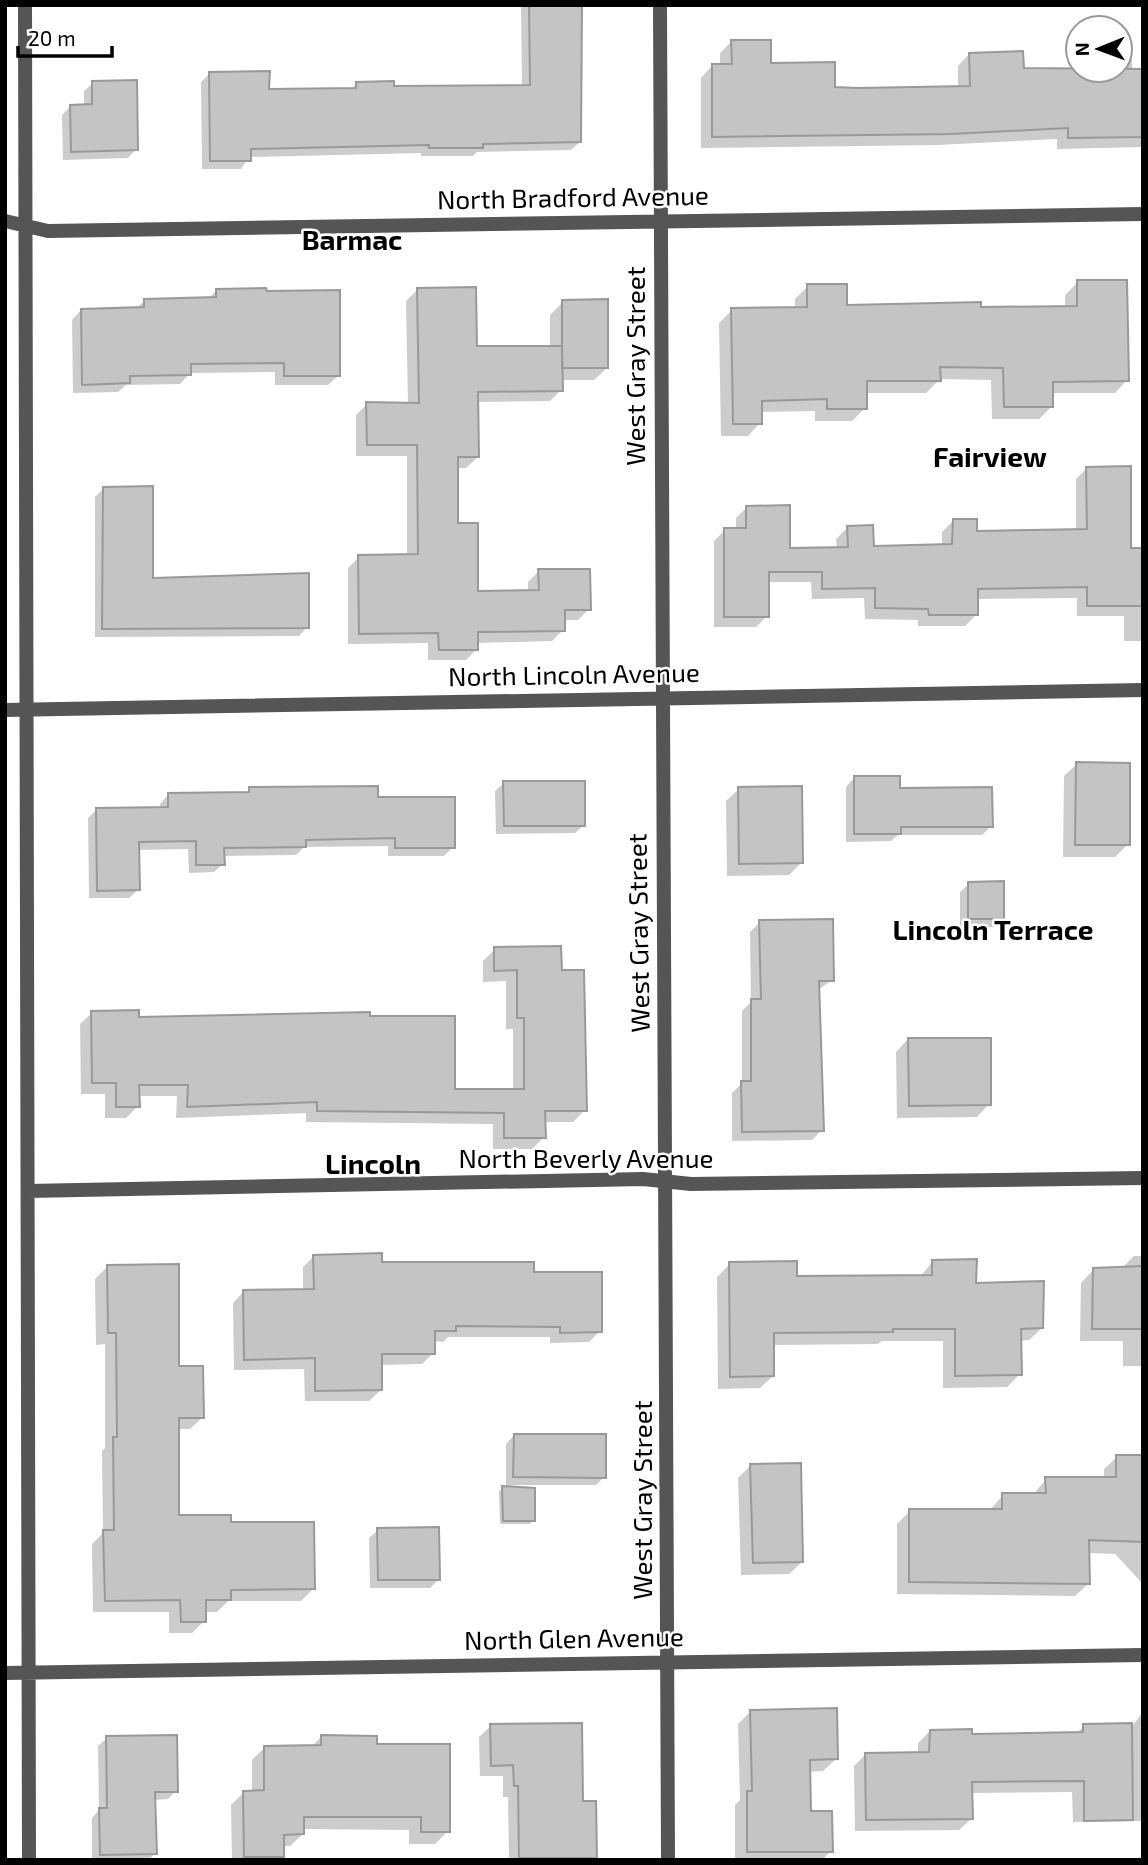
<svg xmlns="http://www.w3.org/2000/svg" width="1148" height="1865" font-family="'Exo 2',sans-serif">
<rect width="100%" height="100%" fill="#fff"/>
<path fill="#0003" d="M521 5H580V142L571 150 477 152 473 156H421V153L249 157 241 169H202L201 82 210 73 267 91 351 89 357 84 392 87 522 86Z
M732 41 769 64 834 88H958V66L969 54 1022 70H1120V47H1132V70H1143V147L1057 149V139L938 145 701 148V78L712 66H720V53Z
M93 83 136 149 128 158 63 160 62 115 70 107 84 106V91Z
M1078 282 1127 380 1115 393H1051L1052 406 1039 419H992L991 380 940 379 926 393H865V408L852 421H815V411L760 412V423L748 436H721L719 323 732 310 795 309V299L808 286 845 306 1065 308V295Z
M217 290 338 291V376L328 385H275V372L190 373 180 384 126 385 118 392 73 393 72 320 81 310 136 309 145 300 208 299Z
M417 290 475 347 550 348V315L563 302 607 368 594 380H561V390L550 401 477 402 478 457 466 468H456V525L476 593 528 592V582L539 571 589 609 578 620H563V630L552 641 477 643V649L466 660H428V643L348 644V568L359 557 407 556V456H356V415L367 404 408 405 406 301Z
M1087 468 1129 550 1143 549V641H1124V616H1077V598L976 599V615L965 626H918V620L865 619 864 598 812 599 811 582H767V616L756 627H714V541L725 530H736V518L747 507 788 550 837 549 836 539 847 528 872 548 942 546V532L953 521 976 532 1076 531V479Z
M104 488 152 580 307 627 299 636 95 637V497Z
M1077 764 1128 844 1115 857H1063L1064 776Z
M854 778 898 790 991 826 982 835H898L891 841 846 842V787Z
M504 783 584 825 575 833 496 834 495 791Z
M250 789 376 799 453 847 444 856H388V846L304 847 296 855 223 856V864L214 872 189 873 188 849 137 850 138 890 129 898H89L88 818 97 809 160 808V804L168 795 245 794Z
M739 789 802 862 789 875 727 876 726 801Z
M969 884 1002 918 994 927H960V892Z
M760 922 832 980 818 990 822 1130 812 1140 732 1141V1093L742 1083V1011L751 1002 750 932Z
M495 949 560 972 585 1110 573 1122H544V1137L532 1149H493V1124L306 1122V1113L176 1118 177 1096H138V1106L126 1118H105V1094H81L80 1024 92 1013 137 1019 368 1018 453 1091H513V1029H506V981L483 982V961Z
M908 1039 989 1104 977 1117 897 1118 896 1052Z
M314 1256 532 1274 600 1331 589 1342 550 1343V1337H448L443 1342 433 1341V1353L422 1364 380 1365 381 1390 369 1401H305L304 1369 234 1370 233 1303 244 1291 303 1290V1267Z
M1134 1256H1143V1366H1123V1341H1080L1081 1283 1093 1270 1121 1269Z
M933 1261 1042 1328 1029 1340 1020 1341V1374L1007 1387 943 1388V1341H882L878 1344 773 1345V1376L760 1388 718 1389 717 1277 730 1264 795 1278 920 1277Z
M107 1267 177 1368 203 1417 190 1429H177V1516L229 1524 313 1589 301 1601H228L217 1612H204V1621L192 1633H169V1612H93L92 1544 103 1533 102 1451 105 1448V1344L96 1345 95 1279Z
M514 1435 604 1477 596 1485H510L533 1520 530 1524H500L499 1491 506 1488V1444Z
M1117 1457H1143V1584L1115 1554 1088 1553V1584L1075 1596 897 1594V1524L910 1511 990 1510 1003 1495H1033L1046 1479H1104V1469Z
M751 1465 802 1562 789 1574 741 1575 738 1478Z
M378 1530 438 1580 430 1588H370L369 1538Z
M751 1711 836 1759 823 1771 808 1772 809 1812 831 1851 822 1860H735V1805L740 1800 738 1724Z
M1143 1712V1821L1073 1822 1072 1792 971 1793V1819L959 1830 855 1831 854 1766 866 1754H918V1743L930 1731 970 1735 1076 1734 1084 1726 1133 1725Z
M491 1726 581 1803H594V1860H509L508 1797H503V1776H480L479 1737Z
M321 1737 375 1746 448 1831 435 1844H409V1830L303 1829V1834L290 1846H282L283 1856 279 1860H232L231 1805 244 1792H252V1760L264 1748 311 1747Z
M107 1738 176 1791 168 1799 154 1800 155 1853 149 1860H92V1818L99 1810 98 1746Z"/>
<path fill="#c4c4c4" stroke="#999" stroke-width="2" d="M529 5H582L581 142 483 144V148H429V145L251 149V161H210L209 72 270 71 269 89 356 88V82L394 81V86L530 85Z
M731 40H771V63L835 62V87L857 88 970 86 969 53 1023 51 1024 68 1143 69V137L1068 138V128L951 134 712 137V64H732Z
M137 80 138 150 71 152 70 105 92 104V81Z
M1077 280H1127L1129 381 1053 382V407H1004L1003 368 940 367 941 381H867V409H827V399L762 401V424H733L731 308 807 307V284H847V305L981 302V307L1077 306Z
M476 287 477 346H562L563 391 478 392 479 457H458V523H478V591L539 590 538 569H590L591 610H565V631L478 632V650H439L438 633 359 634 358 555 418 554 417 445H367L366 402 419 403 417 288Z
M266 288 267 291 340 290V376H284V363L191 364V375L130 376V383L82 385 81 309 144 307V299L216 297V289Z
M608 299V368H562V300Z
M1131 466V548H1143V606H1087V587L978 589V615H929L928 609 875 608V588L822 589V572H769V617H724V528H746V506L790 505V548L848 547 847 526 873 525 874 546 952 544 953 519H977V531L1087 529 1086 467Z
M153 486V578L309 573V628L102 629 103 487Z
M1076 762 1130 763V845H1075Z
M854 776H900V788L992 787 993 827H901V834H854Z
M503 781H585V826H504Z
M378 786V797H455V848H395V838L306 840V847L224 848 225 865H196V841L139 842 140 890 97 891 96 808 168 807V793L249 792V787Z
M802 786 803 863 739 864 738 787Z
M1004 881V919H968V882Z
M833 919 834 981H819L824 1131 742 1132 741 1081H751V999H761L759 920Z
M561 946 562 970H584L587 1111H545L546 1138H504V1113L317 1111V1102L187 1107 188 1085H139L140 1107H116V1083H92L91 1011 139 1010V1017L370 1012V1016H455V1089H524V1018H517V970L494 971V947Z
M908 1038H991V1105L909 1106Z
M382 1253V1262H534V1272H602V1332L560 1333V1327L456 1326V1331H435V1354H382V1390L315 1391V1358L244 1360 243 1290 314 1289 313 1255Z
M977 1259 976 1283 1044 1281 1043 1328 1021 1329 1022 1375 955 1376V1329H893V1332L774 1333V1376L730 1377 729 1262 797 1261V1276L932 1275V1260Z
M179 1264V1366H203L204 1418H179V1515H231V1522H314L315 1589 231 1590V1600H206V1622H181L180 1600 105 1601 103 1530H114L113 1437H117L116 1333H108L107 1265Z
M1143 1266V1329H1092L1093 1268Z
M514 1434H606V1478L513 1477Z
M1116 1455H1143V1542L1089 1540 1090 1584 909 1582V1509H1002V1493H1046L1045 1477H1116Z
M801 1463 803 1562 753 1563 750 1464Z
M502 1486 535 1488V1521H503Z
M439 1527 440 1580H378L377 1528Z
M837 1708 838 1759 810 1760 811 1811H832L833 1852H747V1791H752L750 1710Z
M582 1723 583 1801H596L597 1858H519L518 1786H514L513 1765 491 1766 490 1724Z
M1132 1723 1133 1820 1084 1821V1781L972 1782 973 1819 866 1820 865 1753 929 1752 930 1730 972 1729V1734L1083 1732V1724Z
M177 1735 178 1792H155L157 1854 100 1855 99 1808H107L106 1736Z
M321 1735 377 1736V1744H450V1832H421V1817H304V1834L284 1835V1857H244L243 1791 264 1790V1746L321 1745Z"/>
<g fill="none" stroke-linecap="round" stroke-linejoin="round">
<path stroke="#555" stroke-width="14" d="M25 5 29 1860
M660 5 668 1860
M5 221 48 231 1143 214
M5 710 1143 690
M28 1191 643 1179 691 1184 1143 1178
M5 1673 1143 1655"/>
</g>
<g text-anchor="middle" stroke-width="5" stroke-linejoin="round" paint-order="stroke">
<g font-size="26" fill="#000" stroke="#fff">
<text transform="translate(573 198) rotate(-1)" y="9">North Bradford Avenue</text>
<text transform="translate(636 366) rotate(-90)" y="9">West Gray Street</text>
<text transform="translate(574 675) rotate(-1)" y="9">North Lincoln Avenue</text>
<text transform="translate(639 933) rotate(-91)" y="9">West Gray Street</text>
<text x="586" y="1168">North Beverly Avenue</text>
<text transform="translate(643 1500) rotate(-90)" y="9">West Gray Street</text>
<text transform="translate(574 1639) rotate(-1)" y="9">North Glen Avenue</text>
</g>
<g font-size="28" font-weight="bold" fill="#000" stroke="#fff">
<text x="352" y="250">Barmac</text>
<text x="990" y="467">Fairview</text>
<text x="993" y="940">Lincoln Terrace</text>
<text x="373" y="1174">Lincoln</text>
</g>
</g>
<rect width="1148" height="1865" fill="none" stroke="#000000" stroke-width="14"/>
<g transform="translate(1099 49) rotate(269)"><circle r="33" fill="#ffffff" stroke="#999999" stroke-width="2"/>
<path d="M0-5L12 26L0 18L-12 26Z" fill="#000000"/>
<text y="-10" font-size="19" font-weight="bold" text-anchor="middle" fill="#000000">N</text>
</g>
<path d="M18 46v10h94v-10" fill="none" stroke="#000000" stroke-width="3.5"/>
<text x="28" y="46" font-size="21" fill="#000000" stroke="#ffffff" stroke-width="5" paint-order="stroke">20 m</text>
</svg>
